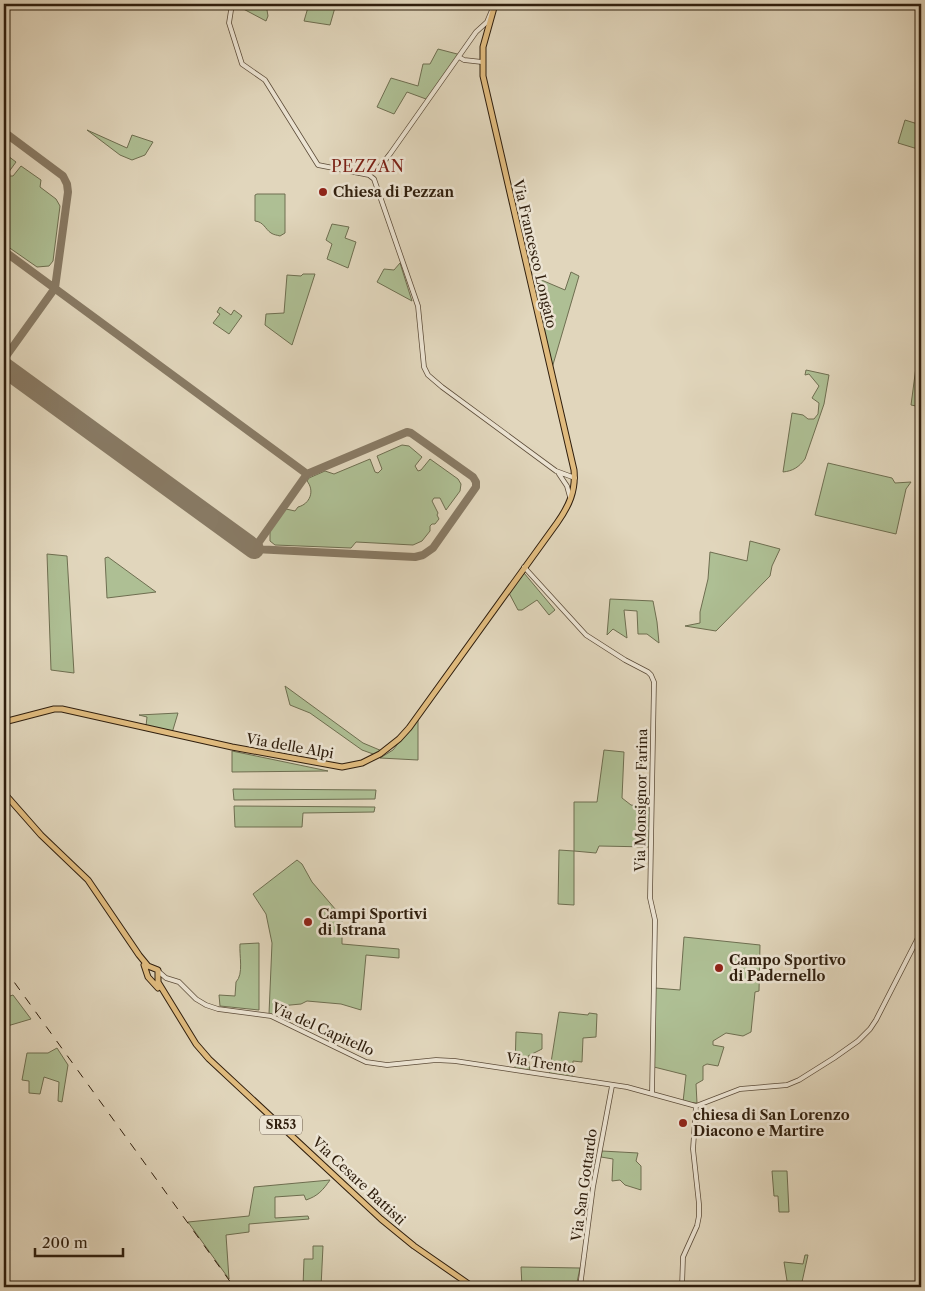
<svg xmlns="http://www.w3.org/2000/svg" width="925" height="1291" font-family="'Libre Caslon Text',serif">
<rect width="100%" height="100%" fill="#e1d6bc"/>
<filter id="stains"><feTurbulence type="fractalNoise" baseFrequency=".004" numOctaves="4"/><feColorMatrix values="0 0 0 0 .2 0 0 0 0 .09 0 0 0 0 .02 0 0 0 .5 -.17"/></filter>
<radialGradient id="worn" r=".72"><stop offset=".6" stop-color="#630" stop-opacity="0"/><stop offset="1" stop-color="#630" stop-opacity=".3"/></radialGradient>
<path fill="#aebf94" stroke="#6e6e50" d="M234 4H266L268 16 266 21Z
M309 4H336L330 25 304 21Z
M438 49 461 55 442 81 426 99 407 92 394 114 377 107 391 78 418 86 423 64H430Z
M905 120 921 125V150L898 143Z
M87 130 127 148 132 135 153 142 145 155 132 160 120 155Z
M4 153 16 162 8 173 10 174 9 176H13L21 166 41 180 40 187 56 199 60 206 53 261 49 266 37 267 4 244Z
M257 194H285V233L280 236C277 235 274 235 271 233 265 229 264 222 255 221V195Z
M332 224 349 227 345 238 356 242 348 268 327 259 332 244 326 240Z
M400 263 412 301 377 282 384 269 394 270Z
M571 272 579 276 552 368 532 276 565 290Z
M303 274H315L292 345 265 325 266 314 284 313 287 275 301 276Z
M220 307 231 315 234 310 242 316 229 334 213 323 220 314 217 312Z
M921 329V407L911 405Z
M806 370 829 375 824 404 805 459C799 467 793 471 783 472L792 413 803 415 808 419H814L818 414 819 403 812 398 819 386 809 374 805 375Z
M402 445 409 446 422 457 415 466 418 471 421 470 430 459 458 479 461 484 460 491 446 510 440 498H434L432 501 438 513 437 515 439 519 435 524H432L430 526V531L422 541 413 545 356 542 351 548 275 545 270 541V531L286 509 295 511 298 507C310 504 315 491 307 481L309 478 325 471 334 474 370 459 375 472 378 473 382 469 377 456Z
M828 463 892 478 895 483 911 482 906 489 896 534 815 515Z
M750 541 780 549 772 566 770 576 716 631 685 626 700 623V612L708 579 710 552 747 561Z
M47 554 67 556 74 673 51 670Z
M108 557 156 592 107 598 105 558Z
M524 573 555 610 549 615 537 600 522 610H518L509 593Z
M610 599 653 601 657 622 659 643 647 634H638L637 611 624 610 627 638 613 629 607 635Z
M285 686 363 743 382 751 376 755 362 750 310 713 290 705Z
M178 713 172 733 146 726 147 717 139 715Z
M418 718V760L380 758 393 750Z
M604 750 624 752 622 798 631 805 650 808V847L599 846 596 853 574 851V905L558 904 559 850 574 851V802H597Z
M232 751 328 771 232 772Z
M233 789 376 790 375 799 234 800Z
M234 806 375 807 374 812 303 813 302 827H235Z
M297 860 302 864 312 882 342 917V944L399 949V958L366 955 361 1010 341 1004 307 1001 301 1004 280 1006 275 1017 269 1014 272 943 266 914 253 894Z
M684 937 760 945 759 991 755 992 751 1032 743 1036 726 1033 713 1041V1045L724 1047 718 1066 707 1064 703 1066V1080L696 1084 697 1103 683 1102 686 1075 654 1067 655 988 680 990Z
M259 943V1010L220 1006 219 995 235 996 236 982C244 974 239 955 240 944Z
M13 995 31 1019 4 1027V998Z
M559 1012 588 1015 589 1013 597 1014 596 1037 583 1038 582 1062 573 1061 572 1077 549 1075Z
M516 1032 542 1034V1049L528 1056 530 1072 515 1069Z
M57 1048 68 1065 62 1102 58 1101 59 1082 44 1077 40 1094 29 1093V1081L22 1080 27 1053H48Z
M602 1151 638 1153 636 1161 641 1166V1190L625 1185 620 1180 612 1181 613 1159 601 1157Z
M772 1171H787L789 1212H779L778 1196H774Z
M330 1180C323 1190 318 1196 306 1200L304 1195 275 1197V1218L308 1216 309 1219 249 1224V1232L226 1235 229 1279 188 1222 249 1216 254 1187Z
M313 1246H323L321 1287H303L304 1259H313Z
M805 1255H808L802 1282 820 1284 788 1287 784 1262 803 1264Z
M521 1267 580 1268 576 1287H522Z"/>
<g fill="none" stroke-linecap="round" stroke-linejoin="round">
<path stroke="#887a64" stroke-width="8" d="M4 132 63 176 67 184 68 192 55 288 4 359
M4 251 307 474 254 549
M254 549 415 557 423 555 433 548 476 487V482L473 477 411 433 407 432 307 474"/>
<path stroke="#887a64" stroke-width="20" d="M4 367 254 549"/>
<g stroke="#5c4c39" stroke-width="5.5">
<path id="minor" d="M232 4 229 23 242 64 265 80 318 165 369 175 374 179 418 306 424 367 428 375 442 387 556 471 575 478
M459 57 464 60 482 62
M368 174 379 168 390 154 476 32 487 22 492 10
M559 474 567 486 570 497
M524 567 586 635 625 660 648 672 651 675 654 682 650 898 655 920 652 1094
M158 971 166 978 179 982 196 999 206 1005 218 1009 271 1016 366 1062 387 1065 436 1060 455 1061 627 1087 696 1106 740 1089 787 1085 799 1080 834 1058 858 1041 870 1029 876 1020 921 932
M580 1287 593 1187 612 1086
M682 1287 683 1257 697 1226 699 1216V1204L693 1149 696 1106"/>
</g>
<g stroke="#2f1e0d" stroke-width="7">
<path id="major" d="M4 722 54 709H62L232 747 342 767 362 763 380 754 399 739 409 728 557 523C569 506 576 491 574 470L483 76V47L495 4
M4 793 41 835 88 880 139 955 148 966 158 970V982L196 1044 209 1059 381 1219 414 1246 473 1287
M144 965 148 977 158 988"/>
</g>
<use href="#minor" stroke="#ece4d3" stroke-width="4"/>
<use href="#major" stroke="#e0bb7e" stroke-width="5"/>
<path stroke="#2f1e0d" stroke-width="1" stroke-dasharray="9 9" stroke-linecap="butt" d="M4 968 234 1287"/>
</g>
<g fill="#8f2418" stroke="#ece4d3" stroke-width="2">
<circle cx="323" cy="192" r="5"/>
<circle cx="308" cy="922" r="5"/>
<circle cx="719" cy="968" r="5"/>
<circle cx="683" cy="1123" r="5"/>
</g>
<g text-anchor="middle" stroke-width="5" stroke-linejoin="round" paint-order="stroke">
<rect fill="#ece4d3" stroke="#685948" stroke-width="1" x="260" y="1115.5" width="42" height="19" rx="4"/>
<g font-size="12" font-weight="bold" fill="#2f1e0d">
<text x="281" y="1129">SR53</text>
</g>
<g font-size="14" font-weight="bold" fill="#2f1e0d" stroke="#ece4d3" text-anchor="start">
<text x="333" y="197">Chiesa di Pezzan</text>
<text x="318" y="919">Campi Sportivi<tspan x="318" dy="16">di Istrana</tspan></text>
<text x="729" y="965">Campo Sportivo<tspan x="729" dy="16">di Padernello</tspan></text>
<text x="693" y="1120">chiesa di San Lorenzo<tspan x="693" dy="16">Diacono e Martire</tspan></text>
</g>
<g font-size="14" fill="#2f1e0d" stroke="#ece4d3">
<text transform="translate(535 254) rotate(77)" y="5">Via Francesco Longato</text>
<text transform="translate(290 746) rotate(10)" y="5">Via delle Alpi</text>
<text transform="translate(641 800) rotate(-89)" y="5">Via Monsignor Farina</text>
<text transform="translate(323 1029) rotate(24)" y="5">Via del Capitello</text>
<text transform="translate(541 1063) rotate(9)" y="5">Via Trento</text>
<text transform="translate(359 1181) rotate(43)" y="5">Via Cesare Battisti</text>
<text transform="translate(584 1185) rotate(-82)" y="5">Via San Gottardo</text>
</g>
<g font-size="16" letter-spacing="1" fill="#7a1f14" stroke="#ece4d3">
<text x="368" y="172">PEZZAN</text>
</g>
</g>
<rect width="925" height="1291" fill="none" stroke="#e1d6bc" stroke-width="20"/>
<rect x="5" y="5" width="915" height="1281" fill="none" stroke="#2f1e0d" stroke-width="2.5"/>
<rect x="10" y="10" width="905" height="1271" fill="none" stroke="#2f1e0d"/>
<path d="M35 1248v8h88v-8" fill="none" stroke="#2f1e0d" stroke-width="2.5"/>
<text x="42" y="1248" font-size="15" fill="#2f1e0d" stroke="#ece4d3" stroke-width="4" paint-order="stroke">200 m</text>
<rect width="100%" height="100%" filter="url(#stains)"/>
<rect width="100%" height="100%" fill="url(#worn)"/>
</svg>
